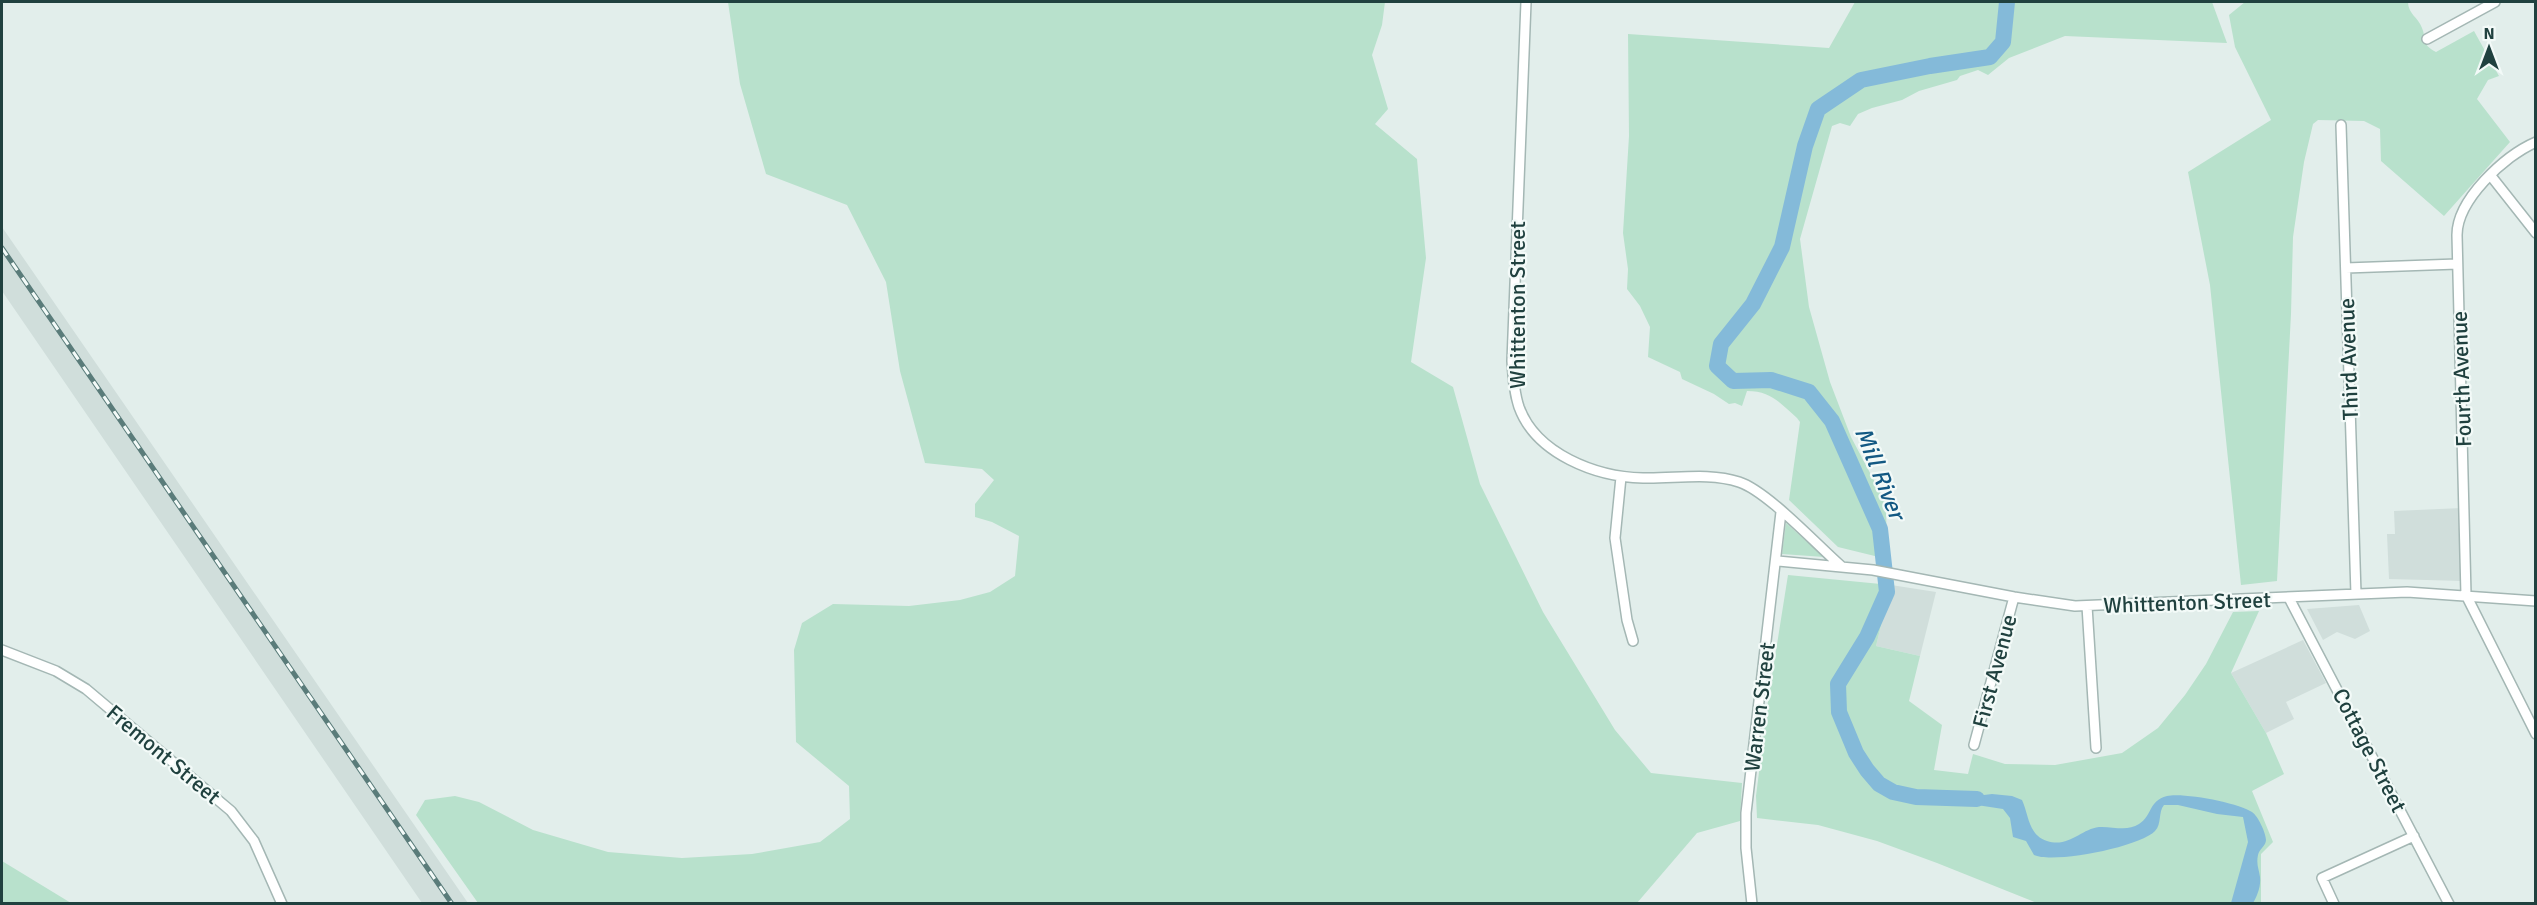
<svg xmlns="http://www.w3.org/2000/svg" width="2537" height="905" font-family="Signika,sans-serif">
<rect width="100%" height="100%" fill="#e2eeeb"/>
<path fill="#d0dedb" d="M2 227 468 903H422L2 291Z
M2462 508 2464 581 2389 579 2387 534H2395L2394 511Z
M1891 585 1936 592 1920 656 1876 646Z
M2359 605 2370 631 2355 639 2337 632 2323 640 2307 609Z
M2303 640 2326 683 2286 702 2294 719 2266 733 2231 673Z"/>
<path fill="#b8e1cc" d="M728 2H1385L1382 25 1372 55 1388 109 1375 124 1417 159 1426 258 1411 362 1453 387 1480 484 1543 612 1615 730 1651 773 1742 783 1740 821 1697 833 1637 903H478L416 815 425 800 455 796 479 802 533 830 608 852 682 858 752 854 820 842 850 819 849 786 796 742 794 650 802 623 833 604 909 606 960 600 990 592 1015 576 1019 536 992 522 975 517V504L994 480 982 469 925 463 900 371 886 282 847 205 766 174 740 84Z
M1855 2H2212L2227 43 2065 36 2009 58 1988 75 1978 70 1960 76 1957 80 1919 91 1902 100 1872 108 1858 114 1850 126 1840 123 1832 126 1800 239 1809 307 1830 382 1851 437 1886 503 1887 559 1838 547 1789 500 1800 422 1797 418C1780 403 1771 391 1747 391L1742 406 1735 403 1729 404 1714 394 1682 379 1680 372 1648 357 1650 327 1640 306 1627 289 1628 269 1623 233 1629 136 1628 34 1829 48Z
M2245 2H2408C2408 14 2418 17 2422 28 2427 40 2420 43 2436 52L2474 31 2499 76 2488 80 2477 99 2510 142 2444 216 2381 161 2380 129 2364 121 2318 120 2313 124 2304 162 2293 237 2291 314 2277 581 2241 585 2210 285 2188 172 2271 120 2235 47 2229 15Z
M1786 522V523L1824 557 1782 554Z
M1788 575 1891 585 1876 646 1920 656 1909 701 1942 725 1934 770 1968 774 1973 754 2005 764 2055 765 2122 753 2158 728 2185 695 2206 664 2233 612 2259 611 2231 673 2266 733 2284 774 2252 791 2273 842 2261 854V903H2037L1937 863 1877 841 1818 825 1757 818 1756 796 1768 701Z
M2 861 71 903H2Z"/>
<path fill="#84bad9" d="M1992 794 2012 796 2022 800C2029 815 2028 835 2047 841 2069 848 2081 829 2099 827 2112 826 2127 832 2139 824 2153 815 2148 801 2167 796 2182 792 2240 803 2252 812 2258 816 2266 833 2266 840 2266 846 2259 849 2258 855 2256 865 2259 869 2260 877 2261 887 2257 896 2253 903H2231L2248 842 2243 817 2217 814 2178 805H2164C2158 812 2162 824 2155 831 2140 847 2053 864 2034 855L2026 841 2013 837 2010 818 2003 809 1944 800Z"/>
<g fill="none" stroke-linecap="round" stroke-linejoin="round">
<path stroke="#84bad9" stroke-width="16" d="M1977 799 1916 797 1893 792 1879 784 1867 770 1856 753 1839 712 1838 684 1867 637 1887 592 1880 529 1832 421 1809 392 1771 380 1733 381 1717 366 1721 344 1753 304 1782 247 1805 146 1818 109 1861 80 1930 66 1990 57 2003 42 2007 2"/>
<g stroke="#a4b7b4" stroke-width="12">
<path id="minor" d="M1526 2 1512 361C1513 377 1514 392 1519 407 1536 454 1596 477 1643 478 1674 479 1709 472 1739 482 1767 491 1816 544 1841 566
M2427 39 2495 2
M2341 125 2356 594
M2536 142C2504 156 2457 200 2457 235L2466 595 2536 734
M2491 176 2536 233
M2346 268 2457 264
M1621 477 1615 538 1627 620 1633 641
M1777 561 1873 570 2014 597 2075 606 2407 592 2536 601
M2289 598 2449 904
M2087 606 2096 748
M2 650 56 671 86 689 231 811 254 841 282 904
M1974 745 2014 597
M1752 904 1746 848V813L1781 512
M2334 904 2322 878 2414 836"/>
</g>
<use href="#minor" stroke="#fff" stroke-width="9"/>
<g stroke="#5a7c7a" stroke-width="5">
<path id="rail" d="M2 248 452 904"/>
</g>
<use href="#rail" stroke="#f3faf8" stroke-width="3" stroke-dasharray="9" stroke-linecap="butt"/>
</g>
<g text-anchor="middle" stroke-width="4.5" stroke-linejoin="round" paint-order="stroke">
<g font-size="22" fill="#20413f" stroke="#f3faf8">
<text transform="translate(1517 305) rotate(-90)" y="8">Whittenton Street</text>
<text transform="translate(2348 359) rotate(-92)" y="8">Third Avenue</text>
<text transform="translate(2461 379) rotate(-92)" y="8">Fourth Avenue</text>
<text transform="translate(2187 602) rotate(-2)" y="8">Whittenton Street</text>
<text transform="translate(1994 671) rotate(-75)" y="8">First Avenue</text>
<text transform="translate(1759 707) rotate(-83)" y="8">Warren Street</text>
<text transform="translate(2370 750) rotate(63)" y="8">Cottage Street</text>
<text transform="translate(164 754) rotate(40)" y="8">Fremont Street</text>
</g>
<g font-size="24" font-style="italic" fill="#135983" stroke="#f3faf8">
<text transform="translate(1880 473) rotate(68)" y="8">Mill River</text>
</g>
</g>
<rect width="2537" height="905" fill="none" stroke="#20413f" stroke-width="6"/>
<g transform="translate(2489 48)" stroke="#f3faf8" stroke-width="4.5" paint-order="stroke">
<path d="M0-4.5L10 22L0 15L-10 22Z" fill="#20413f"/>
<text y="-9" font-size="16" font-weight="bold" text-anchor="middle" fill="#20413f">N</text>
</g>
</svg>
